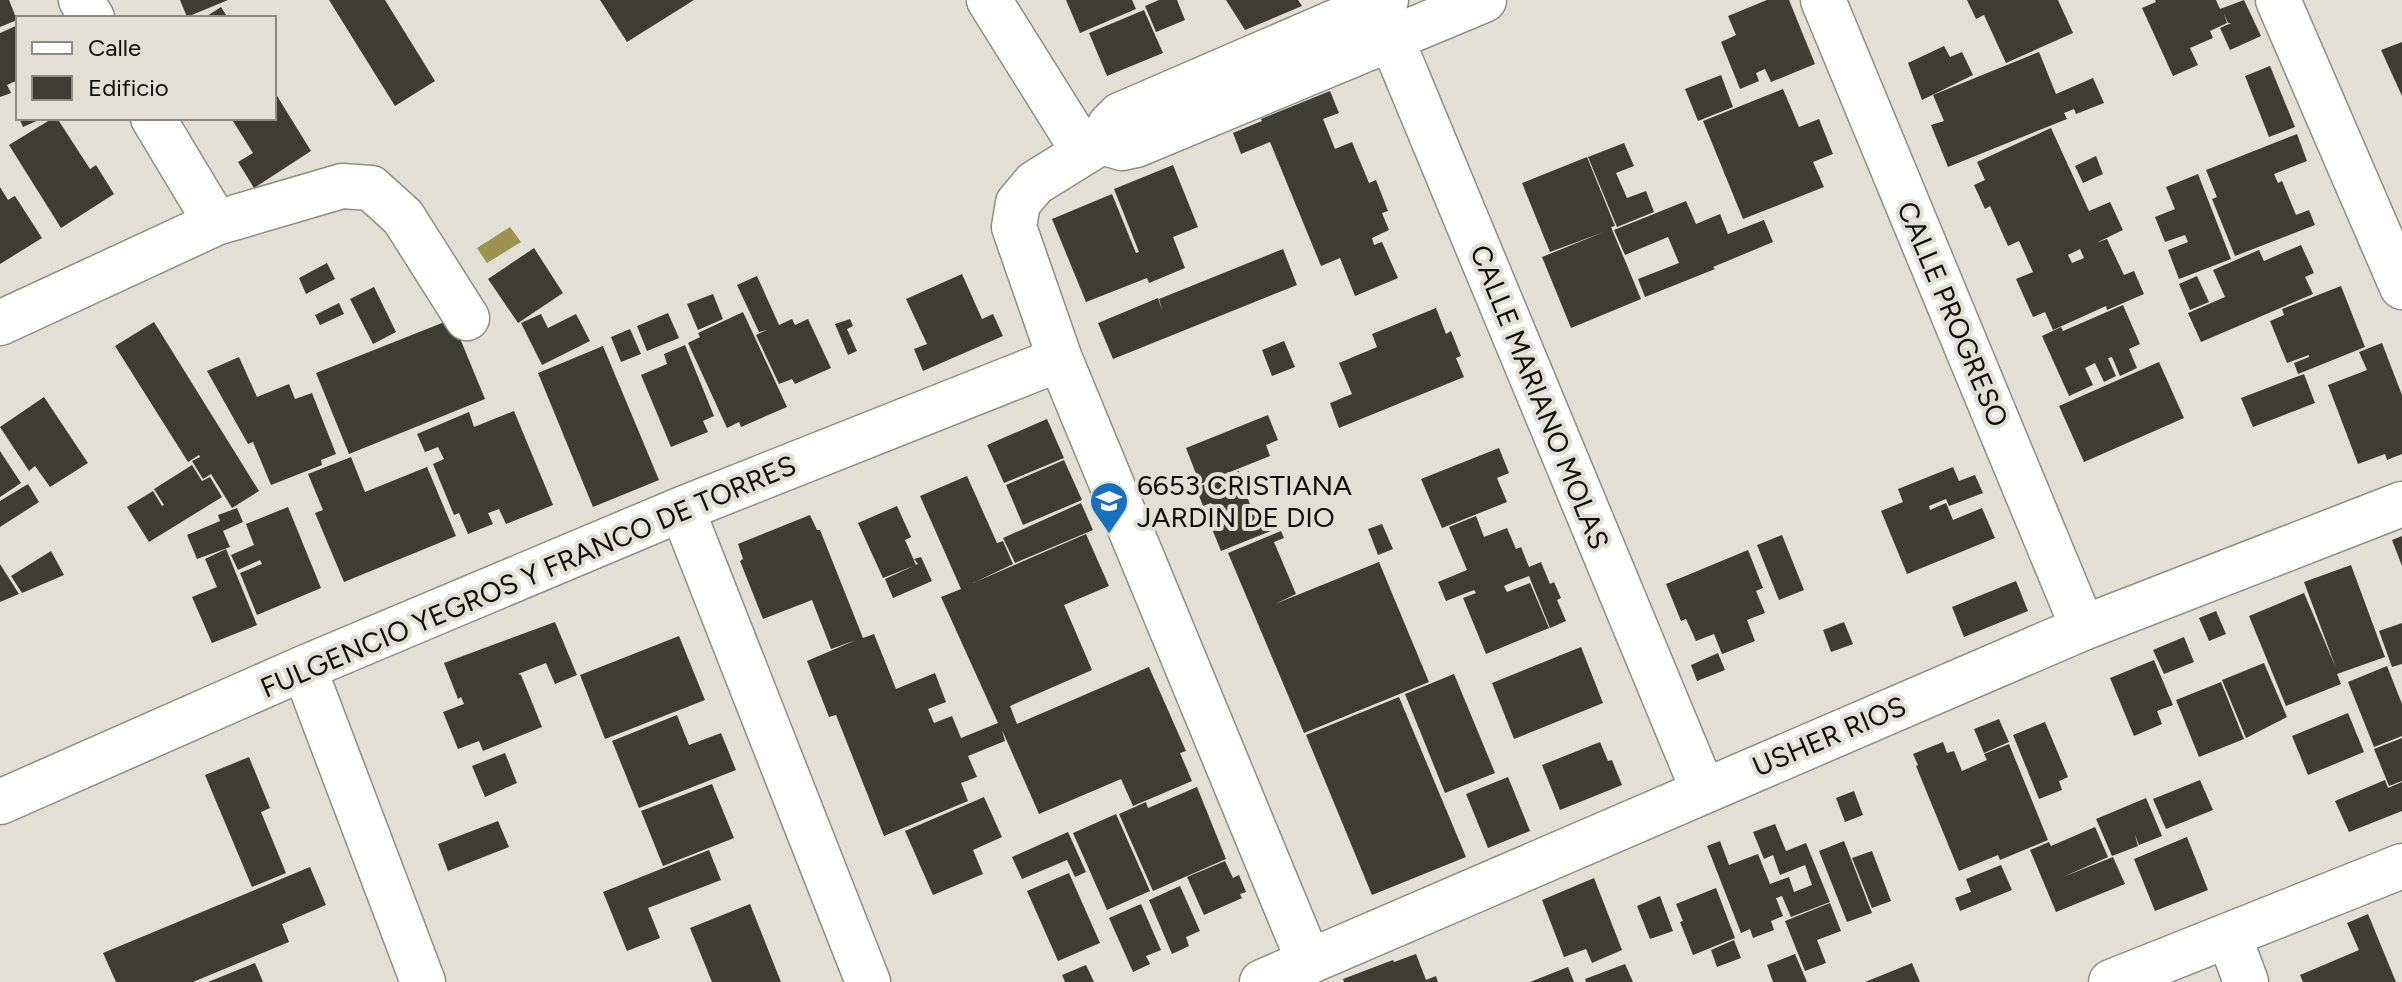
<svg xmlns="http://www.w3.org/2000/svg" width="2402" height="982" font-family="Figtree,sans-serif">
<rect width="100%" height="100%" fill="#e2e0d5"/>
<path fill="#9d934f" d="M510 227 521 242 487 263 477 248Z"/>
<path fill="#3e3d34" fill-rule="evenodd" d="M0 0H9L17 20 0 27Z
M180 0H228L187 17Z
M329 0H385L435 81 395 106Z
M600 0H694L627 42Z
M1066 0H1132L1136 9 1080 33Z
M1159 0H1177L1185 20 1156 32 1145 6Z
M1226 0H1298L1302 6 1245 30Z
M1767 0H1789L1815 64 1771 82 1765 69 1756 73 1759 81 1740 89 1721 42 1736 35 1728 16Z
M1967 0H2058L2073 33 2006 63 1984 15 1976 19Z
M2155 0H2216L2220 9 2244 0 2261 36 2230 50 2220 28 2231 23H2228L2224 14 2227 23 2210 31 2213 38 2190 48 2198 65 2173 76 2142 8 2156 2Z
M221 7 228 18H204Z
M1144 10 1163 53 1107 76 1089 33Z
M18 25V80L7 85 11 93 0 97V33Z
M2402 42V96L2381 50Z
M1944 46 1950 57 1962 52 1973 75 1922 100 1908 63Z
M2039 52 2056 94 2093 78 2104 103 2076 114 2074 109 2064 113 2067 119 1948 167 1931 125 1944 121 1933 95Z
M2270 66 2295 127 2269 137 2245 76Z
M1721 75 1733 107 1698 121 1685 89Z
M1783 89 1799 127 1819 119 1833 154 1813 162 1824 187 1743 219 1703 121Z
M274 91 311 151 254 188 238 162 253 153 231 118H274Z
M1330 91 1339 113 1323 119 1335 149 1352 142 1369 183 1376 180 1388 211 1382 213 1389 230 1372 238 1374 245 1382 242 1398 278 1355 296 1340 258 1321 266 1270 142 1241 154 1233 133 1262 121 1261 119Z
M19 118H43L23 127Z
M53 118H57L90 169 96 165 114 194 61 228 9 145Z
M2051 128 2089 211 2110 202 2123 230 2096 243 2107 239 2124 275 2134 271 2144 294 2107 310 2106 306 2053 330 2045 312 2033 317 2016 279 2033 272 2019 241 2008 246 1990 206 1985 209 1974 185 1985 180 1977 162ZM2080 249 2084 258 2072 263 2068 255Z
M2297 134 2307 161 2274 174 2278 183 2282 181 2296 215 2309 210 2315 225 2235 256 2212 199 2217 197 2206 170Z
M1624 143 1634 166 1616 173 1627 198 1646 191 1654 212 1617 227 1588 157Z
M2096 156 2103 174 2083 183 2075 166Z
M1587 157 1615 226 1611 227 1641 299 1571 328 1542 257 1604 232 1550 252 1522 183Z
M1173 165 1198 227 1173 237 1185 268 1149 283 1147 278 1086 302 1052 219 1112 194 1136 253 1139 252 1114 189Z
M2198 174 2231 259 2179 279 2168 250 2188 242 2185 235 2165 242 2155 217 2175 209 2166 187Z
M0 187 8 200 15 196 42 238 0 264Z
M1686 201 1696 224 1720 214 1728 234 1764 220 1773 242 1713 267 1715 269 1645 297 1638 279 1679 263 1668 237 1625 255 1614 230Z
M2301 245 2314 273 2305 277 2313 294 2201 342 2188 313 2225 297 2213 270 2259 250 2264 261Z
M534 248 563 293 518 323 488 279Z
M1283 249 1297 285 1113 359 1098 323 1158 298 1163 313 1159 299Z
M327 263 335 279 306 294 299 278Z
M962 274 982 319 993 314 1003 336 923 371 914 349 927 344 906 299Z
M757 276 779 325 792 319 795 325 808 319 831 368 795 384 792 379 779 384 756 335 767 330 759 332 737 285Z
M2197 276 2209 302 2190 310 2179 284Z
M2341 286 2365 347 2298 374 2294 363 2309 357V355L2287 363 2270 321 2284 315 2282 309Z
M374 287 396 332 373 344 350 299Z
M713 294 723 319 698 330 687 304Z
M339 303 344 314 320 325 315 315Z
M2123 305 2140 344 2129 349 2137 368 2120 376 2112 357 2108 358 2116 376 2104 382 2095 363 2085 368 2093 385 2069 396 2042 336 2061 327 2063 331Z
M1436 308 1446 334 1451 331 1461 356 1456 358 1464 377 1339 428 1330 403 1352 394 1339 363 1377 347 1372 334Z
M743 312 787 407 741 427 739 422 727 428 688 343 700 337 698 333Z
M668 313 679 338 647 351 637 326Z
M541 314 548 328 576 314 590 341 542 365 521 323Z
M452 319 485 399 349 454 316 373Z
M850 319 853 326 847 329 857 351 848 355 835 324Z
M154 322 259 491 232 508 211 474 203 479 192 461 200 457 199 455 188 462 115 346Z
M630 329 641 354 621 362 611 337Z
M1284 341 1295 367 1272 376 1262 350Z
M2382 343 2402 395V454L2387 460 2385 454 2358 464 2328 385 2367 370 2359 352Z
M685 345 714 416 703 421 708 432 671 447 641 375 667 364 664 354Z
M603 346 659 480 593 507 538 373Z
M239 357 257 397 289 384 295 399 312 393 336 454 321 460 322 465 271 485 253 442 248 444 207 371Z
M2159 362 2184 418 2084 462 2059 406Z
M2304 374 2315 403 2253 427 2241 398Z
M44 397 88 463 50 487 35 466 29 471 0 427Z
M514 411 553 505 506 524 499 509 488 513 493 524 468 534 459 513 454 515 433 464 444 459 438 447 425 452 417 434 469 412 474 427Z
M1268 415 1278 440 1266 445 1270 456 1200 484 1186 448Z
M1047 419 1064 458 1004 483 987 445Z
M1499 448 1509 473 1497 478 1507 502 1442 528 1421 479Z
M0 451 21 483 0 497Z
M351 457 365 492 427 467 456 536 344 582 315 513 323 510 308 474Z
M1064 460 1082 500 1023 525 1006 485Z
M192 465 202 481 210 477 222 497 149 542 127 507 153 491 162 506 164 505 154 489Z
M1953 467 1959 481 1975 475 1983 493 1949 506 1946 499 1929 506 1930 510 1946 503 1953 520 1982 508 1995 538 1907 574 1881 511 1903 502 1898 489Z
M1239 471 1253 514 1265 510 1273 530 1221 551 1208 519 1216 516 1211 503 1203 506 1196 488Z
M967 476 997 543 1003 541 1013 564 973 583 1086 534 1109 586 1064 605 1092 670 1010 706 1017 724 1149 667 1186 751 1180 753 1192 781 1133 806 1121 779 1039 814 1002 730 1005 741 968 756 977 777 961 783 968 801 884 836 836 715 829 717 807 661 856 640 831 649 812 600 763 619 740 561 743 559 738 544 810 515 817 530H820L863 638 874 634 896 689 935 673 946 702 928 709 934 723 952 716 961 738 998 723 941 597 961 589 920 496Z
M28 484 39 502 0 527V501Z
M1081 503 1093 530 1015 563 1003 538Z
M897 506 911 537 905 540 916 565 883 578 858 523Z
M288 507 321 588 257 615 240 573 262 564 260 560 238 570 231 555 254 545 246 524Z
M237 508 243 522 223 531 230 547 197 559 187 535 220 521 218 515Z
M1476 516 1484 537 1507 528 1516 549 1521 547 1529 567 1541 562 1550 584 1554 582 1561 598 1557 600 1566 621 1550 628 1529 576 1513 582 1504 586 1507 592 1530 583 1549 628 1486 654 1463 598 1476 593 1474 590 1446 601 1438 582 1467 570 1449 527Z
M1382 524 1393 549 1378 555 1368 529Z
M1281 531 1284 538 1274 542 1296 594 1275 604 1379 562 1429 682 1304 733 1228 553Z
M1782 535 1804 590 1779 600 1757 545Z
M2402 536V566L2392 540Z
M226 549 257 625 212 643 192 597 217 587 205 559Z
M1748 550 1763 588 1756 591 1765 613 1747 620 1755 641 1722 654 1714 634 1696 641 1686 619 1681 621 1666 584Z
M51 551 64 575 22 593 11 576Z
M921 557 932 581 893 598 885 579 918 564 914 559Z
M0 564 19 594 0 602Z
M2351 565 2385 657 2337 674 2341 684 2286 706 2249 616 2304 593 2336 668 2304 582Z
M2016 581 2028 611 1964 637 1952 607Z
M2216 611 2226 634 2209 641 2199 618Z
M555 622 577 675 555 684 546 663 518 674 521 675 542 727 483 751 479 741 458 749 443 712 464 704 461 697 458 699 444 663Z
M1844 622 1853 644 1831 652 1823 630Z
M2402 623V664L2392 667 2379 631Z
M679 636 705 700 605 739 580 675Z
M2184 637 2194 662 2164 674 2153 650Z
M1581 647 1603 703 1514 739 1492 683Z
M1718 653 1725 670 1697 681 1691 665Z
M2154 660 2173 705 2157 711 2162 724 2134 736 2110 678Z
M2264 663 2287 717 2246 738 2222 680Z
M2387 666 2402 704V736L2374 747 2348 682Z
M1454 674 1495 773 1445 793 1405 694Z
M2221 682 2244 739 2199 757 2176 700Z
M1399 697 1466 857 1372 895 1306 735Z
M2348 713 2364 752 2308 775 2292 736Z
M677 715 689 745 721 733 736 770 639 808 612 741Z
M1999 719 2009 742 1984 753 1974 729Z
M2045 722 2068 777 2059 781 2062 790 2039 799 2013 735Z
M2402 738V781L2389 786 2374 749Z
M1600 742 1608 761 1612 760 1622 785 1560 810 1542 765Z
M1943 742 1947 753 1954 751 1962 771 1987 760 1984 754 2009 744 2048 840 2000 860 1998 855 1959 871 1916 766 1918 765 1913 754Z
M505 753 517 783 485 797 472 766Z
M249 757 270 808 261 812 286 873 252 887 205 775Z
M1508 777 1530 831 1488 848 1466 794Z
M2200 780 2213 810 2166 829 2153 799Z
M2385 780 2388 788 2402 782V811L2349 832 2335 801Z
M712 784 734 838 663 866 641 811Z
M1197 787 1226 859 1153 891 1119 814 1146 802 1148 808Z
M1854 791 1863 815 1845 822 1836 798Z
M984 797 1002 837 973 850 983 874 933 895 905 831Z
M2146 798 2162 836 2139 845 2135 835 2138 846 2112 856 2096 819Z
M1116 814 1150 891 1107 910 1073 833Z
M498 821 509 847 448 871 438 844Z
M1775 824 1786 851 1806 843 1830 902 1791 917 1782 896 1776 898 1783 916 1771 921 1774 930 1753 938 1750 929 1741 933 1707 846 1720 841 1729 865 1758 854 1770 884 1789 877 1794 892 1812 885 1805 865 1780 875 1773 855 1764 859 1753 832Z
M2095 827 2108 857 2063 877 2113 857 2125 884 2056 912 2030 850 2049 842 2051 846Z
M1068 832 1086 872 1075 877 1067 860 1022 879 1012 857Z
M2187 837 2208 890 2155 911 2134 859Z
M1844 841 1872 913 1847 922 1819 851Z
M709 850 721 880 648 908 660 938 627 951 603 892Z
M1872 851 1891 901 1872 908 1852 858Z
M1225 861 1233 878 1239 875 1246 892 1240 894 1242 898 1204 915 1187 877Z
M2001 865 2012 890 1960 911 1955 898 1971 892 1966 879Z
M310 867 326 905 282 924 289 942 193 982H116L103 953Z
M1069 873 1100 943 1058 961 1027 891Z
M1594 878 1622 950 1592 963 1586 949 1564 957 1542 900Z
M1180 886 1200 931 1186 937 1189 946 1172 954 1149 900Z
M1716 888 1735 938 1693 955 1680 922 1683 921 1676 904Z
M1660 896 1673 931 1650 939 1637 906Z
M1830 903 1841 931 1817 940 1826 963 1805 971 1785 921Z
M750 904 781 982H712L690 928Z
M1141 904 1161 950 1146 956 1150 964 1133 972 1109 918Z
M2368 914 2396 982H2303L2300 975 2359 950 2347 923Z
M1734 940 1741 958 1717 967 1711 950Z
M1416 954 1426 980 1436 976 1438 982H1344L1343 979 1393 960 1394 962Z
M1795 954 1807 982H1773L1767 965Z
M255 963 263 982H208Z
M1912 963 1920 982H1865Z
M1625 964 1633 982H1586L1585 979Z
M1086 965 1094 982H1065L1062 975Z
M1568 967 1574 982H1530Z"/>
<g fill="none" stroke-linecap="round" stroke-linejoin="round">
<g stroke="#8f8d83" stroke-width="47">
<path id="minor" d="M81 0 92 18
M989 0 1084 152
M1823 0 2083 628
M2278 0 2402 287
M1377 4 1703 790
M153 118 216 223
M1101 142 1122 148 1136 145 1484 0
M0 323 216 223 342 186 371 188 403 217 467 318
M682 509 868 982
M304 668 423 982
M0 802 304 668 682 509 1060 359
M2229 936 2246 982
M1309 962 1060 359 1014 227 1018 203 1035 183 1101 142 1110 125 1120 115 1386 0
M1262 982 2083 628 2402 504
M2111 982 2402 866"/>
</g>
<use href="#minor" stroke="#fff" stroke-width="44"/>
</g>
<defs>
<g id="school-pin" transform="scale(2)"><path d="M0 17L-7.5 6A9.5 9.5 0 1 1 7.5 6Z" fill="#1770bd" stroke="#e2e0d5"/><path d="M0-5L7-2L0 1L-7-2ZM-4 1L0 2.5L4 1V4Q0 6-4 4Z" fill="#fff"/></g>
</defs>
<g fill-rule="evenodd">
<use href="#school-pin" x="1109" y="501"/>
</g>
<g text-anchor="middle" stroke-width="8" stroke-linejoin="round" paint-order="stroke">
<g font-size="28" fill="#0e0e0a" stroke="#e2e0d5">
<text transform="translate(1953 314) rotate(67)" y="10">CALLE PROGRESO</text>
<text transform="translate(1540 397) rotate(68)" y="10">CALLE MARIANO MOLAS</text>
<text transform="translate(528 576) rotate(-23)" y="10">FULGENCIO YEGROS Y FRANCO DE TORRES</text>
<text transform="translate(1829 736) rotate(-23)" y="10">USHER RIOS</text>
</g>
<g font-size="28" fill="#0e0e0a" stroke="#e2e0d5" text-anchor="start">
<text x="1137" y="495">6653 CRISTIANA<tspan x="1137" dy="32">JARDIN DE DIO</tspan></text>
</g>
</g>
<rect x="16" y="16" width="260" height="104" fill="#e2e0d5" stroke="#8d8c84" stroke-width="2"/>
<rect x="32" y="42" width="40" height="12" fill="#ffffff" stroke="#8d8c84" stroke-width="2"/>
<text x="88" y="56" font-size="24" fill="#0e0e0a">Calle</text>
<rect x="32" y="76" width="40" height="24" fill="#3e3d34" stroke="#8d8c84" stroke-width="2"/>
<text x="88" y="96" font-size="24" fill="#0e0e0a">Edificio</text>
</svg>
